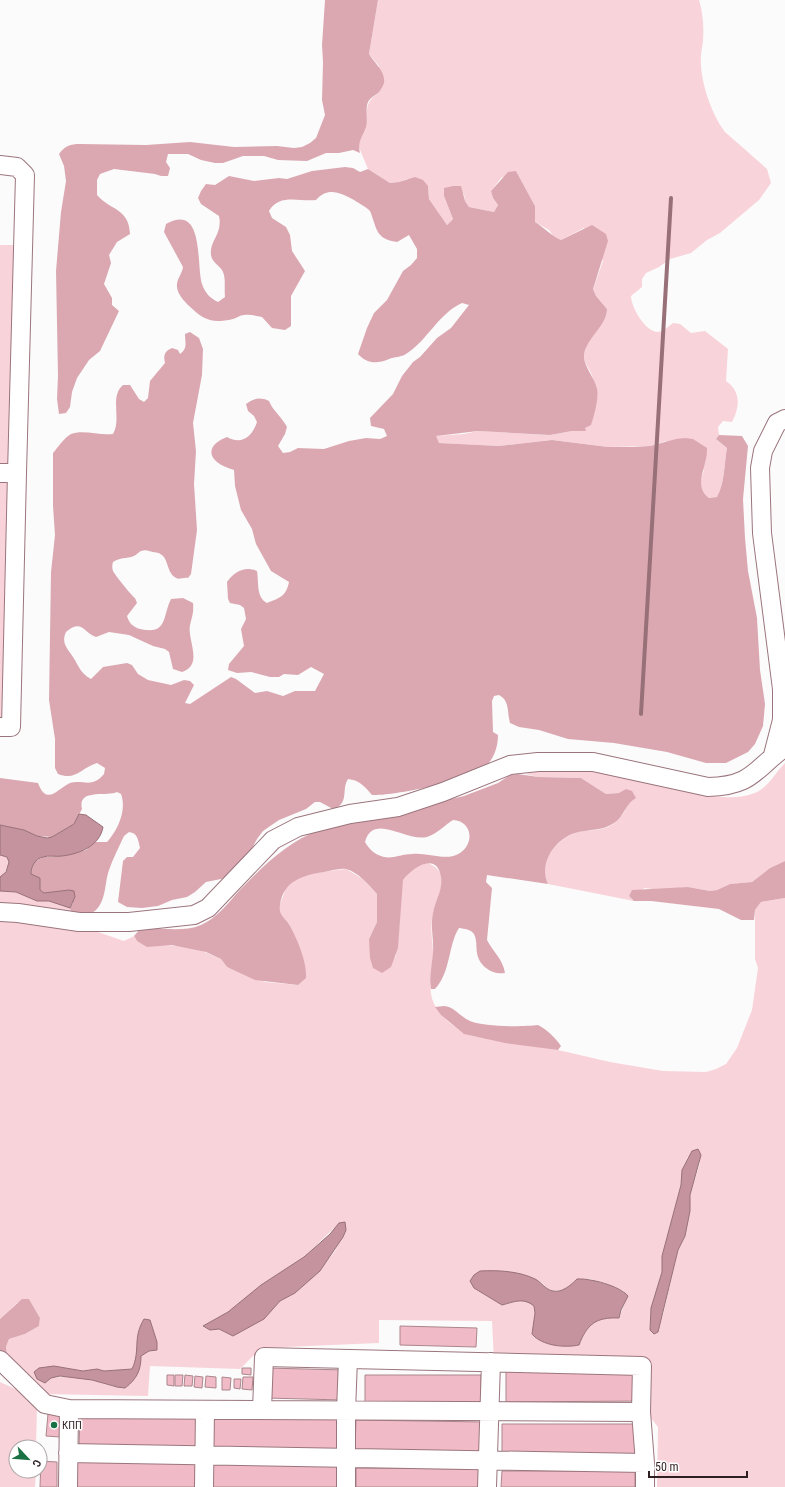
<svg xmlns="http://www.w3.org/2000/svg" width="785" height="1487" font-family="'Roboto Condensed',sans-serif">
<rect width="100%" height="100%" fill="#fbfbfb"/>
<path fill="#f9d3da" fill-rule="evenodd" d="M378 0H699C703 13 704 27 703 40 703 45 701 50 701 56 699 78 711 114 725 132L767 169 771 183 759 200 720 233 707 240 691 253 670 259 659 267 646 273 642 279V287L631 296C631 307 645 331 657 332 663 332 668 327 673 323L680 324 691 333 705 331 728 349 726 381C741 391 740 407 732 422L723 421 718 427 719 435 716 439 727 448C724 465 725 482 717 497L709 498C698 490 700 482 704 470L666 441 650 446 608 447 552 440 499 446 439 443 435 436 464 434 478 431 550 435 572 431H585V428C599 411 599 393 591 373 588 367 584 362 584 356 584 338 607 326 607 309L596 296 593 289 603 261 584 228 561 240 554 237 549 230 535 222V206L516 171 501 178 491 191 493 198 498 205 494 212 469 207 465 201 464 194 444 196 453 219 447 225 429 199 428 186 407 179 399 182 390 183 368 169 358 145C360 140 363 135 365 130 368 116 363 103 377 94L379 66 369 54Z
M0 245H15L10 466H0Z
M0 477H11L6 722H0Z
M785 763V861L770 868 752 882 730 884 717 890 710 891 688 887 659 890 645 888 629 896 634 901 548 884C537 864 555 840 575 833 585 830 598 831 608 827 617 823 628 810 628 801 628 797 627 792 626 789L620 793 606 794 581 778 539 777 525 774C574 763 624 777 672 788 695 793 729 802 752 794 768 789 774 774 785 763Z
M0 855 7 857 9 862 3 877H0Z
M428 863C434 866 438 868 441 875 445 888 435 901 433 914 430 926 432 938 433 950 434 983 420 997 450 1023 458 1029 464 1034 473 1036L558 1050 610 1062 663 1071 706 1072 716 1069 726 1064 737 1048 752 1010 758 968 755 959V910L761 902 785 898V1487H657L658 1427 647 1413 650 1361H494L492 1321 379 1320V1343L261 1348 240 1369 150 1366 148 1396 43 1394 7 1354 6 1347 9 1339 25 1334 39 1326 40 1318 29 1299 17 1303 0 1319V918L95 931 124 941 134 936 137 941 159 945 183 946 200 950 221 959 227 967 265 982 298 985 300 951 289 924 281 917 279 907 286 888 294 880 303 876 313 873 346 869 363 879 377 894V922L369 939 395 958C400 939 399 919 401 899 401 893 400 885 403 880 407 870 418 865 428 863ZM688 1157 700 1163 690 1195V1211L685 1236 678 1250 663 1315 660 1323 650 1330 651 1308 662 1272V1256L681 1185 682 1170ZM334 1228 346 1230 335 1251 320 1271 295 1293 280 1301 264 1319 233 1336 218 1329 210 1330 203 1327 228 1312 261 1285 304 1257ZM493 1271 542 1283C553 1297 566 1290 577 1279H590L624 1291 625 1303 619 1318C596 1317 587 1324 579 1345 562 1349 546 1344 532 1334L535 1313 534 1306C523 1297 514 1301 502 1305L474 1288 470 1281ZM150 1320 152 1328 149 1351 141 1356C141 1371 135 1386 118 1387 113 1388 98 1381 91 1380 79 1377 64 1376 51 1378L39 1368 61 1367 83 1371 97 1369 104 1371 132 1369 137 1355V1348Z
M0 891 16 892 37 901H49L70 908 71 913 0 906Z
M0 1382 22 1392 37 1407 36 1447H16V1471H36L35 1487H0Z"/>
<path fill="#dba8b2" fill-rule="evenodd" d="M325 0H378L369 54C375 64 391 76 381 89 378 95 371 96 368 102 365 110 368 119 366 127 363 137 357 141 360 153L353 150 339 153H326L307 161 278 160 264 156H243L223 163H215L201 160 188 154H168L166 162 170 168 168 176H161L155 174 114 169 100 174 97 180V195C111 211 129 208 130 234L117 242 109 255 111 263 104 284 112 298V305L119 311 100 351 89 360 77 378 72 392 70 407 66 413 59 414 57 399 58 376 56 271 61 212 66 181 64 166 59 154C65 146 70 144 80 144L146 145 190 142 234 147 277 146 294 148 302 147 310 143 316 138 325 115 322 100 323 62 322 45Z
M345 167 353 168 360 172 368 169 390 183 399 182 415 177 423 180 428 186 429 199 447 225 453 219 444 196V188L453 186H461L465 201 469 207 494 212 498 205 493 198 491 191 508 172 516 171 535 206V222C543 227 553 237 561 240L592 225 606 234 608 241 593 289 596 296 607 309C607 326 586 338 584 355 583 366 595 378 597 389 599 399 594 416 591 425L585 428 586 431H572L550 435 478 431 436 436 439 443 499 446 552 440 608 447H633L650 446 676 439 685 438 693 439 707 448C708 466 692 485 709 498L717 497C725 482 724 465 727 448L716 439 719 435 742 436 748 446 743 499 745 538 748 571 757 618 760 670 765 704 763 726 755 744 748 752 726 763H706L667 752 614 743 568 739 539 730 519 727 510 723C507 712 510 701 499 695L494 696 492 701 493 732 498 735C498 745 495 756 488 764 472 780 395 796 372 795 365 787 360 780 348 779 341 789 350 804 333 809L320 802H315L306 809 279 820 263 831 257 839 250 852 226 878 206 882 195 892 187 897 172 900 158 906 142 908 127 907 118 902 123 861 127 857H133L140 848C138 840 138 833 129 832L124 836C119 847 113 858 109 870 104 884 107 906 90 914L71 913 70 908 73 903 69 890 44 893 40 890V878L31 874 33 863 43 857 61 856 86 850 95 842H107C118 830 127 810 121 794L117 792C107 797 77 788 82 809L74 824 52 837 37 836 24 830 0 825V778L38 783C47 807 58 788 70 783 84 779 91 789 104 774L105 768 97 763C81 768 76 781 58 774L55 768V739L49 700 51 572 55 535 53 506V453C58 447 64 438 71 434 83 429 100 436 113 434 122 419 109 397 123 385H130L139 399 144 402 148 398 150 381 165 363C163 355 165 351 172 348L178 350 180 354C188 348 185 343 185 334L190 332 199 338 203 349 202 375 193 423 196 451 194 484 197 530 191 574 188 578C184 577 179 580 176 578 164 571 171 553 153 552 149 551 146 549 141 551 139 552 136 555 134 556 126 559 120 557 113 562 112 565 112 568 113 571 115 575 132 596 135 598L137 603 127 616C129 623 133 627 140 629 168 635 162 617 171 599L183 598 193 603C194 612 192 617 190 625 187 640 204 665 182 672L173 669 169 652 165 649 153 646 129 635 109 632 96 637C84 633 82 618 66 632 61 643 67 648 73 657 79 666 80 673 91 679L103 667 127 663 132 665 138 674 148 680 171 685 184 680 190 681 194 685 185 703 190 704 231 677 236 679 255 693 267 691 283 696 295 691H315L324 674 311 667 298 675 284 674 279 677H270L251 672 237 673 228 670 229 664 244 646 241 629 246 619 244 608 240 605 230 603 228 599 227 582C235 571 245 566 257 571 259 583 256 597 267 603 279 598 286 597 289 582L271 571 256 544 252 529 241 510 235 486 234 470C228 468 222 466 217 462 204 451 216 441 227 437 242 445 252 437 257 422L254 416 248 411 246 404C254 398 260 397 269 401 273 411 282 417 287 427L285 434 278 446 283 453 290 452 298 448 324 449 349 441 366 438 380 439 387 436 384 429 371 426 370 418 393 394 402 376 413 362 420 357 437 338 451 328 469 305 462 303C438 314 428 340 406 354 402 357 394 357 389 359 377 364 367 364 358 354L367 328 374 313 387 300 403 271 411 265 417 258V249L409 235 397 242C375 239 377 228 370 211 365 206 360 204 354 200 341 193 328 186 316 200 300 202 279 193 269 211L272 218 286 227 290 235 292 251 305 271 291 296V326L285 330 272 328 262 317C256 316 250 314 244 315 240 315 237 318 233 319 211 324 204 320 188 305 184 301 177 293 177 287 176 280 182 274 183 267L164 232 166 224C205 202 196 266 202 284 205 293 210 298 218 302L225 297C224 289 226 279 223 272 220 265 212 263 211 255 209 241 223 234 219 216L201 204 198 198 201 191 206 184 215 185 229 176 254 181 279 178 287 179 312 171Z
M517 774 539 777 581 778 606 794 619 793 626 789 632 791 636 798C625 804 624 817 614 823 603 831 588 829 575 833 555 839 538 864 548 884L487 875 486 882 492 888 487 940C493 952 503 959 505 973 492 975 479 966 477 953 476 946 477 940 474 934 470 929 465 929 459 928 448 945 451 972 435 989H431C429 977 432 965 433 953 434 939 430 926 433 913 435 901 443 890 441 877 437 851 412 868 403 880L398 948 391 967 382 973 373 968 370 958 369 939 377 922V894C369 885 358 872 346 869 339 868 331 871 324 872 303 875 283 881 280 905 278 916 286 918 290 926 298 941 307 962 306 978L298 985 255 980 227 967 221 959 206 952 172 945 147 947 137 941 134 936 140 929C160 927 182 933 201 925 217 918 228 903 239 891 263 866 286 843 319 830L464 796 498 783 510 775ZM453 820C472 821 475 843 460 853 447 862 427 852 412 854 402 854 393 859 384 857 375 855 369 849 365 842 373 812 406 842 427 837 437 834 445 825 453 820Z
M785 861V898L761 902 755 910 754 920H741L719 909 651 901H634L629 896 632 890 688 887 710 891 717 890 730 884 752 882 770 868Z
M444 1006C455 1007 459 1016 470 1021 484 1027 522 1027 538 1025 546 1029 556 1038 561 1046L558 1050 505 1043 464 1034 441 1015 435 1007Z
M22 1299H29L40 1318 39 1326 25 1334 9 1339 6 1347 7 1354 0 1350V1319Z"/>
<path fill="#c5939d" stroke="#987078" d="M79 814 86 815 103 827C100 846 79 854 62 856 56 857 48 855 43 857 35 859 31 866 31 874L40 878V890L44 893 69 890 74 891 75 897 70 908 49 901H37L16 892 0 891V877L6 872 9 862 7 857 0 855V825L24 830 37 836 47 838 52 837 74 824Z
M698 1149 701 1155 690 1195V1211L685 1236 678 1250 658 1332 654 1334 650 1330 651 1308 662 1272V1256L681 1185 682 1170 692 1151Z
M345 1222 346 1230 343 1237 320 1271 295 1293 280 1301 264 1319 233 1336 219 1329 210 1330 203 1326 228 1312 261 1285 304 1257 330 1234 339 1223Z
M480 1271C497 1270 519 1271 535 1279 541 1282 546 1290 553 1291 562 1293 571 1285 577 1279 590 1278 620 1286 628 1296L621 1310 619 1318C596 1317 587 1324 579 1345 565 1348 542 1346 532 1334L535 1313 534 1306C523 1297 514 1302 502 1305L474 1288 470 1281 474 1275Z
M144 1319 150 1320 157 1342V1350L149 1351 141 1356C141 1370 137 1379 125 1388L117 1387 92 1380 60 1376 51 1378 45 1383 37 1379 34 1372 39 1368 54 1366 83 1371 97 1369 104 1371 132 1369C141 1350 132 1339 144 1319Z"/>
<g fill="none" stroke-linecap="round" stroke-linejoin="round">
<path stroke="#987078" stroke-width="4" d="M641 714 671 198"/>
</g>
<path fill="#f0bbc6" stroke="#ac868d" d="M400 1326 477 1328 476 1347 400 1345Z
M242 1368H251V1375L242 1374Z
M267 1368 344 1370 343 1400 266 1398Z
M506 1370H640V1401L506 1402Z
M167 1375H174V1386L167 1385Z
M175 1375H183L182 1386H175Z
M185 1375 193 1376 192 1386H184Z
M365 1375H481V1402H365Z
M195 1376 203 1377 202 1388 194 1387Z
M206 1376 216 1377V1388L205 1387Z
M222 1377 231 1378 230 1390H222Z
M243 1377H253L252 1390 242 1389Z
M234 1379H241L240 1389 234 1388Z
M48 1414 62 1415 60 1437 46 1436Z
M80 1414 201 1417 200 1449 79 1446Z
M341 1418 342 1450 213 1451V1419Z
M356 1420 484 1422V1454L355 1451Z
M502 1424H636V1455H502Z
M77 1459 198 1462V1487H77Z
M41 1461 57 1462V1487H40Z
M341 1462V1487H213V1463Z
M356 1468 481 1469V1487H356Z
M502 1471H635V1487H501Z"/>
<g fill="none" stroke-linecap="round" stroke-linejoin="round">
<g stroke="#9b757d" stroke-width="20">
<path id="minor" d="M0 165 17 167 25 175 17 473H0
M0 727H11L17 473
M773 755 782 720V689L762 533 760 468 763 451 777 423 785 419
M0 912 18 913 79 922H129L194 915 208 908 273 840 298 827 350 814 398 807 443 792 510 765 538 762H593L708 787C752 786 754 770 785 747
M0 1360 45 1404 69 1409 641 1412 645 1463V1487
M262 1410 264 1357 642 1366 641 1412
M68 1453 645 1463
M68 1487 69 1409
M204 1487 205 1410
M346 1487V1411L348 1359
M487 1487 491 1362"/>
</g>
<use href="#minor" stroke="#fff" stroke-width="18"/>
</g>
<circle fill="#197144" stroke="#fff" stroke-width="1.5" cx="54" cy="1425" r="4"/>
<g text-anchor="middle" stroke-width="3" stroke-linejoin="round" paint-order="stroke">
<g font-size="11" fill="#2e1f22" stroke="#fff" text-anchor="start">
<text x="62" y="1429">КПП</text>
</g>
</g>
<g transform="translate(28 1459) rotate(116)"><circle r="19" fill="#ffffff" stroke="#aba5a7"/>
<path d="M0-3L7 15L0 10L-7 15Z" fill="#197144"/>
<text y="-6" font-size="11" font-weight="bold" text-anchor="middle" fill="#2e1f22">С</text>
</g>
<path d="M649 1471v6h98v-6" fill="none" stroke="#2e1f22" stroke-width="2"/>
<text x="655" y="1471" font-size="12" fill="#2e1f22" stroke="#ffffff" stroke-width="3" paint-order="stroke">50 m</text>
</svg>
